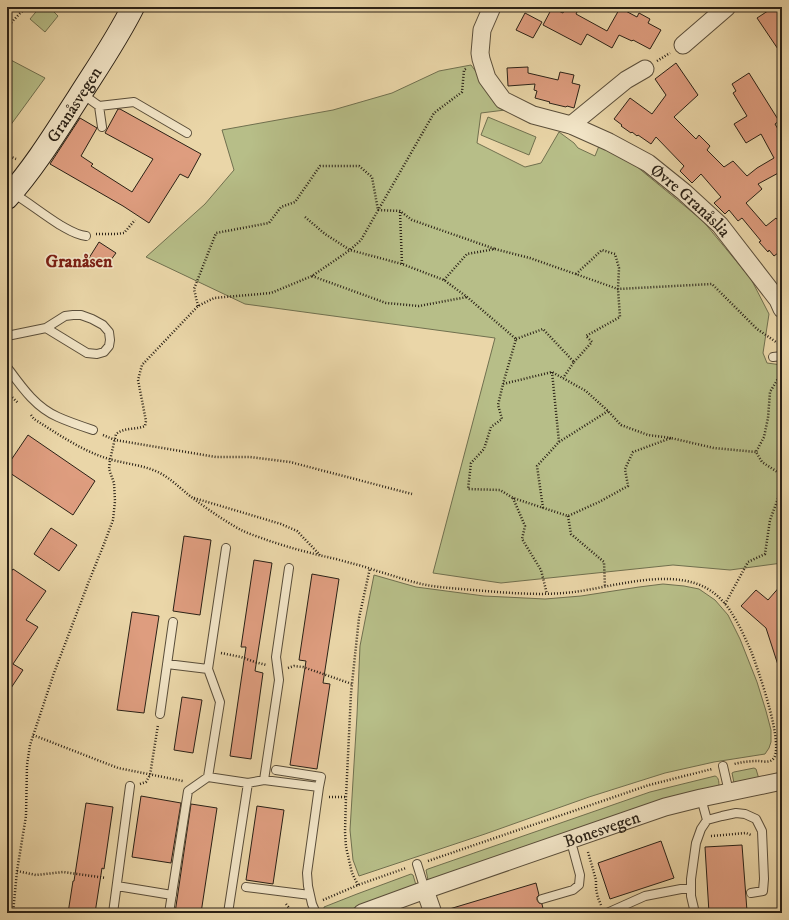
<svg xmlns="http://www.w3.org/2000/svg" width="789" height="920" font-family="'IM FELL DW Pica',serif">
<rect width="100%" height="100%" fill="#ead6a8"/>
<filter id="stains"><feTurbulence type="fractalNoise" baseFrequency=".005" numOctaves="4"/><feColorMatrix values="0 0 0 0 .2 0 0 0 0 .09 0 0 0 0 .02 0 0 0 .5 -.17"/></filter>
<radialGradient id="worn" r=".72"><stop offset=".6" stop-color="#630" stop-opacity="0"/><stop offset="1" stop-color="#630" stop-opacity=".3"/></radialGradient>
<path fill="#b7be88" stroke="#70704f" d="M40 7H49L58 16 45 32 30 19Z
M7 58 45 78 7 130Z
M471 65 505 110 481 113 477 143 525 167 541 163 559 132 574 143 578 148 595 156 599 146 636 166 703 221 751 279 769 314 763 353 767 363 782 365V563L730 570 673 565 501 583 433 573 495 338 245 304 146 257 205 204 234 170 222 130 333 110 392 93 439 71Z
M488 117 536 137 529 155 481 135Z
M374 575 416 587 484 596 545 599 581 596 639 587 663 584 684 586 699 589 715 600 728 615 740 639 757 682 766 711 771 730V742L769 748 765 754 714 762 665 773 589 797 485 834 359 876 353 860 350 830 357 715 360 646Z
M754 768 756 769 759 779 734 783 732 773 734 772Z
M715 776C719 777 719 783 719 787L428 880 426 870 428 869 650 792Z
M411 874 413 875 416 885 341 913H325L324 909V907L357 894Z"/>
<path fill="#de9d7f" stroke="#2a2116" d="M566 7H568L577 12 576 14 607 31 620 8 637 17 639 13 650 19 648 23 661 30 650 49 633 40 632 41 619 35 612 48 587 34 581 45 543 25 552 8 563 13Z
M774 7H778L782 14V55L757 18Z
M525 13 542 22 533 38 516 30Z
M676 63 698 95 674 117 696 139 699 135 710 146 707 150 724 167 733 161 747 176 757 168 774 158 761 134 746 143 734 124 747 116 733 93 736 91 732 84 749 73 779 121 775 124 782 136V172V171L758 184 762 189 746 203 766 226 776 218 782 225V250L774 256 769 250 768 252 759 242 761 241 742 218 738 221 729 210 725 214 714 203 721 197 701 174 692 183 680 171 684 166 656 137 651 144 638 135 637 136 632 132 631 133 621 126 622 125 614 119 630 98 652 114 666 95 655 79Z
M528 67V73L558 80 560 72 574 75 572 83 580 85 574 108 567 106 566 107 549 103 550 102 535 98 537 91 534 90 535 84 508 86 507 68Z
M118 109H120L201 154 188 178 180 174 149 223 123 206 50 164 80 118 97 128 81 156 93 164 91 166 132 192 153 159 105 133Z
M99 242 116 253 105 268 89 258Z
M28 435 95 481 73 515 7 471V466Z
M51 528 77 545 59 571 34 554Z
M184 536 211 540 200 615 173 611Z
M254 560 272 563 255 671 263 673 251 759 230 756 246 647H241Z
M13 569 46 591 26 620 38 627 13 664 23 670 7 694V577Z
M312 574 339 579 323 683 330 684 317 769 290 765 306 661 299 660Z
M782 584V668H779L766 628 741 606 756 590 768 600Z
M132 612 159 616 144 713 117 710Z
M182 697 202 700 193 753 174 750Z
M141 796 181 803 171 863 132 857Z
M86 803 113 807 104 869 102 868 95 913H68L73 881H74Z
M191 804 217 808 201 913H175Z
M257 806 284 810 273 884 246 880Z
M661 841 674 878 610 899 598 863Z
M742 845 747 911 709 913 705 847Z
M536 883 539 895 537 897V900L539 903 542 904 544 913H446V910Z"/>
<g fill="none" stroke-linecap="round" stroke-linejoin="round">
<g stroke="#5a4e3a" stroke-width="10">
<path id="lane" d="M81 93 99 106 134 102 187 133
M99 106 102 127
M13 193C29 203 44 215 60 225 69 230 76 235 86 236
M7 336 46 328 65 316 73 315H81L92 319 103 325 109 332 110 340 109 346 104 352 97 354 87 353 46 328
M773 357 782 356
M7 367C21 386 35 407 58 417 69 422 81 426 93 430
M167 664 208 669
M160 714 173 622
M723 766 729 792
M276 770 321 777 319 787
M208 777 220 702 208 669 226 548
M264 780 279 680 276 657 289 568
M701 798 707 820 722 816 736 813 745 814 756 819 762 831 764 879 763 891 751 893
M417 864 425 890
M117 886 172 895
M246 887 310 895 312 904 316 913
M542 899 573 890 579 885 580 875 573 849
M113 913 130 786
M169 913 188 791 208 777 248 783 264 780 319 787 307 873 308 886 310 895
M228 913 248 783
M607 913 645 896 681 889H691
M695 913 691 896V879L696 843 701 829 707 820"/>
</g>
<g stroke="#5a4e3a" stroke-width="19">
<g id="street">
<path id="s1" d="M492 7 482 30 480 53 481 59 487 78 503 100 533 115 571 125 609 142 648 163 684 192 720 225 778 300 782 309"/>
<path d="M683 45 727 7"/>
<path d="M571 125 626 80 645 69"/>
<path d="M425 890 433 913"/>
<path id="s2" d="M362 913 425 890 665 807 701 798 782 781"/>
</g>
</g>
<g stroke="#2a2116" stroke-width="24">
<g id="secondary">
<path id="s3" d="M7 198C34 168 56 132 78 98 97 68 117 39 133 7"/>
</g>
</g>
<path stroke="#2a2116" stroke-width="2.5" stroke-dasharray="1 2" stroke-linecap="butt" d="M7 27 26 7
M657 61 670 53
M7 155 16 159
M400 212 402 264
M305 217 325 234 350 250 402 264 444 280 467 297 516 339 503 384
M96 234H116L124 233 135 220
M312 276 386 303 419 306 467 297
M444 280 467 254 495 249 530 258 618 289 712 284 757 329 779 344
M198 306 194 289 216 233 269 223 281 207 295 202 320 166H359L372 177 378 210 400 211 412 220 495 249
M516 339 543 329 574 362 563 378
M574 362 592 342 586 336 620 317 618 289 619 268 615 254 602 250 576 274
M552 372 559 442
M782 372 770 392 768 418 764 437 756 452 762 462 782 475
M7 390 11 396 18 403
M31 415 34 419C58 434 82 451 109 459 126 464 144 465 160 473 171 479 180 488 190 496 206 508 223 520 241 530 249 534 259 537 267 540 290 548 313 554 336 559 350 563 364 566 377 571 395 576 413 583 432 586 454 589 476 590 498 592 523 594 549 595 574 592 612 587 663 570 700 585 715 591 727 604 734 617 741 628 746 640 751 651 757 667 787 750 772 760 768 763 762 761 758 761 750 761 742 762 734 764
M103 435 115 440 216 457H250L290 462 412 494
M671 438 648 435 621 425 608 411 586 391 552 372 503 384 498 405 502 419 491 427 484 449 471 463 468 489 500 490 513 498 568 516 599 502 628 486 625 469 633 452 671 438 714 448 756 452
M194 498 281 524 297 531 320 555
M513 498 525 526 522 539 541 570 547 594
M543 508 537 466 559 442 608 411
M568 516 571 534 604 562 605 587
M725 604 748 562 765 554 770 520 782 488
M221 653 241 657 255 662 266 665
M288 668 294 666 303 667 352 684
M33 735 118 768 183 781
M140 784 146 782 150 775 158 725
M329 797H346
M711 836 746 833 751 835
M588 852 596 880V889L598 898 601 905
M428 861 649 785 712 769
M17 871 36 875 63 872 106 878
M358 885 352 873 346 847 345 832 346 797 351 693 359 618 370 568
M323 900 358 885 406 868
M286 904 293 913
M13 913 17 871 26 816 27 765 30 745 54 673 89 581 104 544 113 520 115 501 114 483 109 469 110 460 116 434C125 427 136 430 145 426L146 421 138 380 142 365 198 306 214 298 271 293 312 276 350 250 361 240 434 113 462 92 464 70 467 68
M294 913 302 909"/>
<use href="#lane" stroke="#f1e4c6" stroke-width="8"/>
<use href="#street" stroke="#f1e4c6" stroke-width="17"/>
<use href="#secondary" stroke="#f1e4c6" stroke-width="22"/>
</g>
<g text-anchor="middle" stroke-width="3.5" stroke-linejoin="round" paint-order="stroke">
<g font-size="17" fill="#2a2116" stroke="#f1e4c6">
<text dy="6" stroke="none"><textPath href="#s3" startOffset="115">Granåsvegen</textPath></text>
<text dy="6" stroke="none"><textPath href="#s1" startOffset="317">Øvre Granåslia</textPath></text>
<text dy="6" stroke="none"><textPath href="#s2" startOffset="254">Bonesvegen</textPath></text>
</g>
<g font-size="18" font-weight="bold" fill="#7a1f14" stroke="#f1e4c6">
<text x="79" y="267">Granåsen</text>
</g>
</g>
<rect width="789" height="920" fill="none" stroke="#ead6a8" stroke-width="24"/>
<rect x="8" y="8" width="773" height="904" fill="none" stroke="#2a2116" stroke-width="2"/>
<rect x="12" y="12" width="765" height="896" fill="none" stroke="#2a2116"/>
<rect width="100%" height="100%" filter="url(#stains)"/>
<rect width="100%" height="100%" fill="url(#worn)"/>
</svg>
